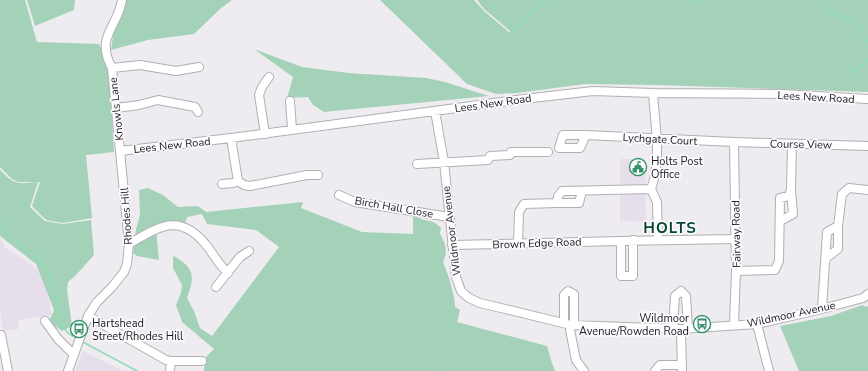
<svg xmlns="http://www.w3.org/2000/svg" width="868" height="371" font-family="'Nunito Sans',sans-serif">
<rect width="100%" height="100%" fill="#efecf1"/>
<path fill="#e6dfeb" d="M620 159H645L646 222 620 221Z
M0 238 5 247 43 273 52 315 18 320 19 329 3 331 0 310Z
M83 351 124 371H75Z"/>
<path fill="#a4d2b8" d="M0 0H25L37 42 99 44 109 69 114 152 86 155 92 218 63 223 46 220 32 206 40 182H38L30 207 45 221 63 224 91 220 94 255 76 275 68 282 67 290 72 326 62 331 49 322 54 310 36 264 0 236V170C15 185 17 184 37 182H18L12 179 0 167Z
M27 0H75L74 10 35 26Z
M125 0H232L220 9 194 34 148 40 111 50 113 36Z
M380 0H474L484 11 510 33V31L484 9 477 0H868V92L657 85 585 84 517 93 496 94 467 84Z
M254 49 302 67 349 73 426 78 445 82 489 96 324 112 313 105 308 97 287 98 293 77Z
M148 188 163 195 178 207 198 206 206 212 303 202 301 208 362 232 413 234V214C424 224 432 217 441 228L440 234C446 243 448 253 443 262 448 274 455 295 455 307L460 310 457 322 547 346 552 363 555 371H204L205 358 214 349 182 322 176 305 181 293 182 285 173 268V256C177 257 180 260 184 263 196 273 192 284 187 298L194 311 200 328 212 336 279 247 256 230 207 224 202 214 187 217 183 230 171 228 156 230 159 260 137 256 133 253 136 229 140 215 139 190Z
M862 305 866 307 868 306V371H799L780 326 831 316Z"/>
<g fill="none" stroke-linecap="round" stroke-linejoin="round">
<path stroke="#8eddb4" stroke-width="1.5" d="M690 0 691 1 697 0
M819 0 829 12 855 22 868 42
M511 33 546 0
M848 74C856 70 864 67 868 59
M0 221 4 231 31 253 48 271 63 327 68 333 76 338
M81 341 137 371
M436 371H437"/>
<g stroke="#b1afb3" stroke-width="10">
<path id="minor" d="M112 68 140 65 176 71 199 67
M653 93C655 124 662 160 651 189L657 202 658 240
M290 101 292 129
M116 108 139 105 158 100 195 107 198 112
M435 111 444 162 456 277 461 291 469 298 480 303 501 308 571 325 681 329 757 324 822 309 863 298 868 294
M265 134 259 95 262 87 269 77
M586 135 580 148H559L563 135H586L734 142 868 146
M231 138 238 181 244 185 250 186 307 175H318
M120 151 231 138 524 99 593 91 653 93 783 94 868 99
M417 164 488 160 490 156 510 155 511 152H548
M222 184 234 183 238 181
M339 195 355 202 449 217
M557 203H579L582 191
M780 221 793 214 791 190
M621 241V276H633V240
M129 244C160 226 180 212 207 246 214 255 219 265 228 273
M518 244 519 212 524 204 557 203 558 196 562 191 651 189
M452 245 621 241 736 239
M826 258 838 249V226
M736 271 775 270 779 261 780 198 789 196 791 189 792 144
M216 287 240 257 249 251
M822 309 827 232 838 226 842 194 849 188 868 190
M88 316 166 360 171 361H202
M45 321 58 339 74 355
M564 323V295L568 291 574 294V324
M757 324 769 371
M571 325 570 330 576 360 584 371
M734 325 736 271 734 142
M673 328 675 296 681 291 686 296 688 328
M681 329 682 371
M0 335H1L8 371
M68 371 88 316 97 302 112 287 124 272 127 264 129 244 112 68C95 36 117 29 122 0
M170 371 171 361
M655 371 660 365H682"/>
</g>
<use href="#minor" stroke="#fff" stroke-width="8"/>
</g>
<defs>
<g id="civic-ring" transform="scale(0.9)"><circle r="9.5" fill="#fcfafe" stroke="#359167" stroke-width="1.5"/><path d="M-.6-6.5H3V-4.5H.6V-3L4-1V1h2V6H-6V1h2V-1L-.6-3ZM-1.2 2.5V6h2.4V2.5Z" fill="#359167"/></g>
<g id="bus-ring" transform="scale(0.9)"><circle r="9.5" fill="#fcfafe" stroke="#359167" stroke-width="1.5"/><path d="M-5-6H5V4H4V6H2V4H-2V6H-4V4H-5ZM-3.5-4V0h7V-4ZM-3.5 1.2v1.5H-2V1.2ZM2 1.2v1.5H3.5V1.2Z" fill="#359167"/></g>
</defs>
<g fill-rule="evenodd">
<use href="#civic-ring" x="638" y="167"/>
<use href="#bus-ring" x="702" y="324"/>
<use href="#bus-ring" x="79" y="329"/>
</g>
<g text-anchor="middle" stroke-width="3.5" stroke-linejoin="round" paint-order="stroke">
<g font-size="11" fill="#1c1c1d" stroke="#fcfafe">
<text transform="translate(816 97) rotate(3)" y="4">Lees New Road</text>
<text transform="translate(493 103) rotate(-8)" y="4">Lees New Road</text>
<text transform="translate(116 109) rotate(-96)" y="4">Knowls Lane</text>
<text transform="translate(660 139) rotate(3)" y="4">Lychgate Court</text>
<text transform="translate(801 144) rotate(1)" y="4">Course View</text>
<text transform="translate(172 145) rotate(-6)" y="4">Lees New Road</text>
<text transform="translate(394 207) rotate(10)" y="4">Birch Hall Close</text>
<text transform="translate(126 216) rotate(-94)" y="4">Rhodes Hill</text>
<text transform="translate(451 231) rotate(-97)" y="4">Wildmoor Avenue</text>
<text transform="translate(736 234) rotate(-91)" y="4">Fairway Road</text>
<text transform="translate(537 243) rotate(-2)" y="4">Brown Edge Road</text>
<text transform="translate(791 314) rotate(-12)" y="4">Wildmoor Avenue</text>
</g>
<g font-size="11" fill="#1c1c1d" stroke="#fcfafe" text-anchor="start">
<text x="651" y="165">Holts Post<tspan x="651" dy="13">Office</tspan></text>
<text x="689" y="322" text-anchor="end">Wildmoor<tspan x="689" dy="13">Avenue/Rowden Road</tspan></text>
<text x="92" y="327">Hartshead<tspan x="92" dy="13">Street/Rhodes Hill</tspan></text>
</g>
<g font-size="15" font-weight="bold" letter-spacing="1" fill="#00482d" stroke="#fcfafe">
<text x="670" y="233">HOLTS</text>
</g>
</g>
</svg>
